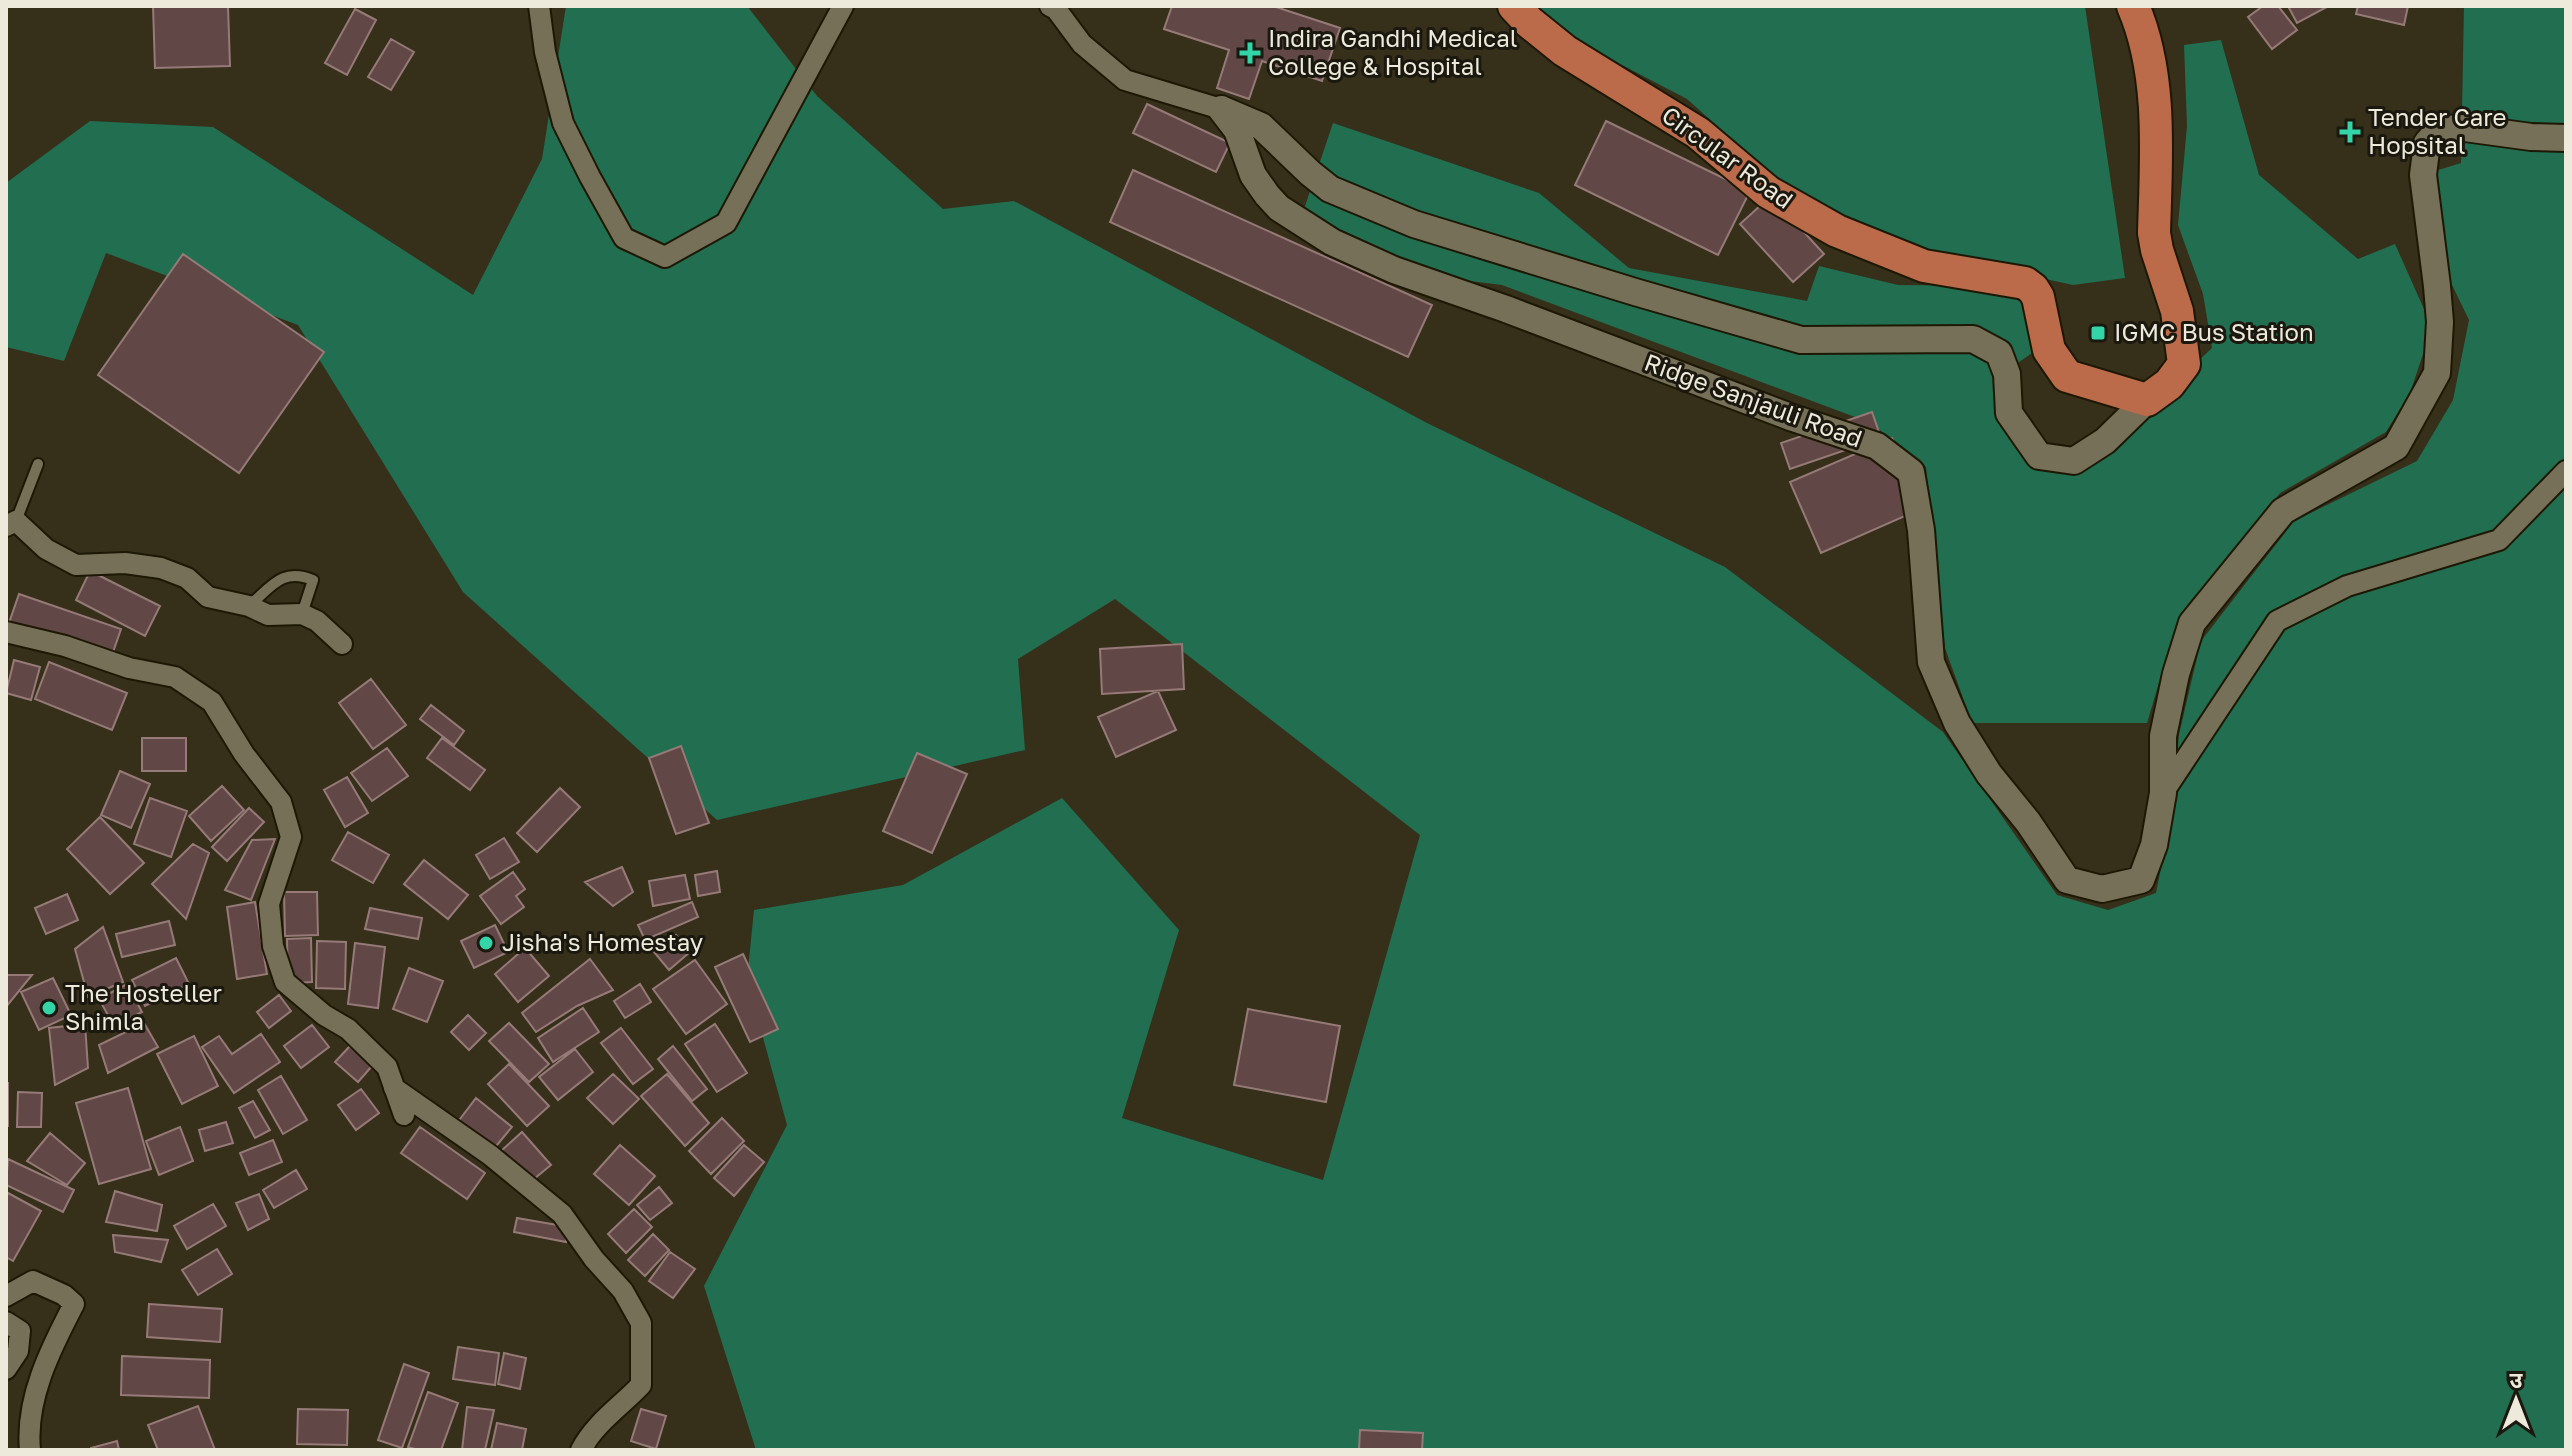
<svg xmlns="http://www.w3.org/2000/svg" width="2572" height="1456" font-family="'Golos Text','Noto Sans Devanagari',sans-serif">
<rect width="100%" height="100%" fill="#36301a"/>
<path fill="#216e51" d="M566 6H747L817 96 943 209 1014 201 1427 423 1725 567 1943 732 2057 895 2108 910 2156 893 2173 808 2179 734 2201 641 2294 521 2417 461 2453 400 2469 320 2411 200 2419 176 2461 163 2464 6H2566V1450H756L704 1286 787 1125 747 979 754 910 903 885 1062 798 1179 930 1122 1118 1323 1180 1420 835 1115 599 1018 659 1025 750 717 820 463 592 298 325 106 253 64 361 6 347V183L90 121 213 127 473 295 542 159Z
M1526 6H2085L2125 278 2073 285 1837 233 1687 99 1528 16Z
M2221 40 2259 175 2358 259 2395 244 2432 327 2410 393 2386 432 2280 493 2175 629 2147 723H1972L1945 648 1926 467 1871 423 1502 285 1384 270 1301 218 1333 123 1539 193 1629 268 1807 301 1819 266 1898 285 2005 286 2032 308V353L1995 379 2037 466 2079 472 2212 348 2203 294 2178 225 2187 126 2184 45Z"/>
<path fill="#614746" stroke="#967a78" stroke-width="2" d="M153 6H228L230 66 155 68Z
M1172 6H1273L1340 28 1322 81 1262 61 1249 99 1217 88 1229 50 1164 29Z
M2263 6H2278L2297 30 2272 49 2248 17Z
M2288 6H2327V7L2297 23Z
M2358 6H2408L2404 25 2356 14Z
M355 9 376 20 347 75 325 63Z
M391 39 414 52 391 90 368 77Z
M1147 104 1230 143 1216 172 1133 133Z
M1606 121 1750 191 1718 255 1575 185Z
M1133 170 1432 305 1408 357 1110 222Z
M1771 196 1824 254 1793 282 1740 224Z
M183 254 324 352 239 473 98 375Z
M1872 412 1881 438 1790 469 1781 443Z
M1892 438 1923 508 1821 553 1790 482Z
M90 571 160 606 145 636 76 600Z
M19 594 121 629 111 658 9 623Z
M1182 644 1184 689 1102 694 1100 649Z
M14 660 40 667 31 700 6 693Z
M49 662 127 693 112 730 35 699Z
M371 679 406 725 373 749 339 703Z
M1158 691 1176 730 1116 757 1098 717Z
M431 705 464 731 454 745 420 719Z
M142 738H186V771H142Z
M442 738 485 770 470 790 427 758Z
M681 746 709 823 676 834 649 758Z
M387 748 408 776 372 801 351 773Z
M917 753 967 774 932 853 883 831Z
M120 771 150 784 131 828 101 815Z
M347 777 368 813 345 827 324 790Z
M222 786 244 810 211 841 189 816Z
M560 788 580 807 537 852 517 833Z
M150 798 187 811 171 857 134 844Z
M249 808 264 822 227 861 212 847Z
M100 817 144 863 110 894 67 849Z
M348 832 389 855 373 883 332 860Z
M504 838 519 862 490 879 476 855Z
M275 839 251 900 225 890 252 840Z
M193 844 209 853 186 919 152 884Z
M424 860 468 895 448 919 404 884Z
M622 867 633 892 613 906 585 882Z
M717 871 720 892 698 896 695 875Z
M513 872 525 889 516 896 524 907 501 924 480 896Z
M685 875 690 899 653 906 649 881Z
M284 892H317L318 935 285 936Z
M67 894 78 920 46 934 35 908Z
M255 902 267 974 237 979 227 907Z
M692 902 698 917 645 940 638 925Z
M370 908 422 918 418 939 365 929Z
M169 921 175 945 122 957 116 934Z
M495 925 508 952 474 968 461 941Z
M103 927 123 982 88 997 75 949Z
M676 935 690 952 669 970 654 952Z
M311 938 312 982 288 983 287 939Z
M317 941 346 942 345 989 316 988Z
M355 943 385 947 378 1008 348 1004Z
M525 948 549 976 518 1002 495 974Z
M743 954 778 1029 750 1042 715 967Z
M176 958 189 984 145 1006 132 980Z
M590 959 613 990 577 1006 536 1032 522 1013Z
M695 960 727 1004 686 1034 653 989Z
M409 968 443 981 427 1022 393 1009Z
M6 975H32L6 1007Z
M53 978 71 1015 39 1030 21 992Z
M127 984 142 1012 114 1026 99 999Z
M640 984 651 1002 625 1018 614 1001Z
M279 995 291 1011 269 1028 257 1012Z
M583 1008 599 1032 553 1062 538 1038Z
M1248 1009 1340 1026 1326 1102 1234 1085Z
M468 1015 486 1033 469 1050 451 1032Z
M144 1023 158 1047 108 1073 99 1045Z
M509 1023 549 1064 529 1082 489 1041Z
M85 1024 88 1068 55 1085 49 1028Z
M715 1024 747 1073 717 1092 685 1044Z
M312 1025 329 1047 301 1068 284 1046Z
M621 1028 653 1069 633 1084 601 1043Z
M261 1034 280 1062 234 1093 202 1047 219 1036 232 1054Z
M194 1036 218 1086 182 1104 157 1054Z
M350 1046 372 1066 358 1082 335 1062Z
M673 1046 707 1089 692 1101 658 1059Z
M575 1049 593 1072 558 1100 539 1077Z
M509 1064 549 1106 527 1126 488 1084Z
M613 1074 639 1099 613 1124 587 1098Z
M667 1074 709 1123 685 1146 641 1096Z
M281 1076 307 1120 283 1134 258 1090Z
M6 1083H8V1126H6Z
M128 1088 151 1169 99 1184 76 1103Z
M361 1089 379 1113 356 1130 338 1105Z
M18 1092 42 1093 41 1127H17Z
M476 1098 512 1127 492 1151 457 1123Z
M253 1101 270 1130 255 1138 239 1108Z
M722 1118 744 1141 711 1174 689 1151Z
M226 1122 233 1143 205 1151 199 1130Z
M180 1127 193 1161 159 1175 146 1141Z
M420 1127 485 1173 467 1199 401 1153Z
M522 1132 551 1165 529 1183 501 1151Z
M50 1133 85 1163 67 1185 27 1161Z
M273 1140 282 1162 249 1175 240 1153Z
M620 1145 655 1176 629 1205 594 1174Z
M744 1145 764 1162 734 1196 714 1178Z
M8 1159 74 1190 63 1212 6 1185Z
M296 1170 307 1189 274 1208 263 1190Z
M659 1187 672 1203 650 1220 637 1205Z
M115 1191 162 1205 157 1231 106 1222Z
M8 1193 41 1211 13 1261 6 1257V1197Z
M259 1194 269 1219 248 1230 236 1203Z
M213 1204 226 1226 187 1249 174 1226Z
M634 1209 652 1227 626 1253 608 1234Z
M517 1218 569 1227 566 1242 514 1232Z
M653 1234 669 1250 645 1276 628 1260Z
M113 1235 168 1240 161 1262 115 1252Z
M217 1249 232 1274 198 1295 182 1270Z
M670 1252 695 1269 673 1298 649 1281Z
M149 1304 222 1309 220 1342 147 1337Z
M458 1347 499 1353 495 1385 453 1379Z
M504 1353 526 1358 520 1389 498 1384Z
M122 1356 210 1360 209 1398 121 1395Z
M404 1364 429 1373 402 1448 378 1440Z
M428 1392 458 1403 441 1450H418L408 1447Z
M198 1406 215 1450H158L148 1425Z
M467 1407 494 1410 485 1450H462Z
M298 1409 348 1410 347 1445 297 1444Z
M641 1409 666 1416 656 1449 631 1441Z
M497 1423 526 1429 522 1450H491Z
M1360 1430 1423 1433 1422 1450H1359Z
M117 1441 119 1450H91V1448Z"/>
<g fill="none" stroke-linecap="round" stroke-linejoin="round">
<g stroke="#1d1804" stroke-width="14">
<path id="service" d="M16 521 38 464
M249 606C271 587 282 567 313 580L302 614"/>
</g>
<g stroke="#1d1804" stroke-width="24">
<path id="minor" d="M539 6 545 52 563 123 590 177 624 238 665 257 726 223 843 6
M1050 6 1056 9 1082 44 1125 80 1221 109
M6 526 16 521 46 549 76 565 125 563 161 568 187 578 208 597 249 606 268 615 302 614 317 621 342 644
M6 632 65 646 129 668 175 677 212 702 244 754 281 802 291 837 269 904 273 946 285 982 324 1015 348 1029 387 1067 404 1115
M2163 793 2277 621 2347 586 2499 540 2566 471
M394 1088 490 1155 562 1214 594 1259 623 1291 641 1323V1385C620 1407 595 1423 581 1450
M6 1296 33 1281 64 1295 74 1304C51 1348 25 1399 30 1450
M6 1322 20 1331 18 1351 6 1369"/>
</g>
<g stroke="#1d1804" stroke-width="30">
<path id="tertiary" d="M1221 109 1237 130 1253 175 1267 195 1279 208 1332 242 1394 270 1506 309 1793 418 1877 446 1911 472 1921 530 1931 662 1957 723 1989 774 2028 822 2067 880 2102 889 2141 880 2154 845 2163 793V736L2176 674 2192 623 2283 511 2396 447 2437 373 2440 322 2437 286 2423 175 2427 143 2435 134 2445 129 2465 128 2531 137 2566 138
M1221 109 1261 126 1310 173 1330 189 1414 224 1635 292 1801 340 1973 339 1999 353 2007 374 2009 413 2039 456 2074 461 2105 441 2147 400"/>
</g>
<g stroke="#1d1804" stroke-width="36">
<path id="primary" d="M1514 6 1529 22 1565 51 1698 133 1768 192 1837 231 1924 266 2025 283 2033 289 2038 297 2049 350 2067 376 2147 400 2169 384 2184 364 2177 311 2157 250 2154 233C2156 159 2163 75 2133 6"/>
</g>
<use href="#service" stroke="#777058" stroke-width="10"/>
<use href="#minor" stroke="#777058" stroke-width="20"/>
<use href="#tertiary" stroke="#777058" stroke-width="26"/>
<use href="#primary" stroke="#bb6b49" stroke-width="32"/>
</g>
<g fill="#33d4a8" stroke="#1b180f" stroke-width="3">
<path d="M1246 41h8v8h8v8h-8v8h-8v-8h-8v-8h8z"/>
<path d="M2346 120h8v8h8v8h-8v8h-8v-8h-8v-8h8z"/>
<rect x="2090" y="325" width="16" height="16" rx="4"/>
<circle cx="486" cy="943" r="8"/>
<circle cx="49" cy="1008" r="8"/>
</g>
<g text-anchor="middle" stroke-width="6" stroke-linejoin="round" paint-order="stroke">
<g font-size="24" fill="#edeadc" stroke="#1b180f" text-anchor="start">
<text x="1268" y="47">Indira Gandhi Medical<tspan x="1268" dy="28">College &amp; Hospital</tspan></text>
<text x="2368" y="126">Tender Care<tspan x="2368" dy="28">Hopsital</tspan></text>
<text x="2114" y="341">IGMC Bus Station</text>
<text x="502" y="951">Jisha's Homestay</text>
<text x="65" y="1002">The Hosteller<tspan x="65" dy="28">Shimla</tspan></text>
</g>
<g font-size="24" fill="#edeadc" stroke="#1b180f">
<text transform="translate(1727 158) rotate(36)" y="8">Circular Road</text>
<text transform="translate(1753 401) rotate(20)" y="8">Ridge Sanjauli Road</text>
</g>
</g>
<rect width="2572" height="1456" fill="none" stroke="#edeadc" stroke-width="16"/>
<g transform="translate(2516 1400)" stroke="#1b180f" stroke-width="6" paint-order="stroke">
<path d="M0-6L14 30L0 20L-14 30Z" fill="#edeadc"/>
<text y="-12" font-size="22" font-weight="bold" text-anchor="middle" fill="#edeadc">उ</text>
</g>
</svg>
